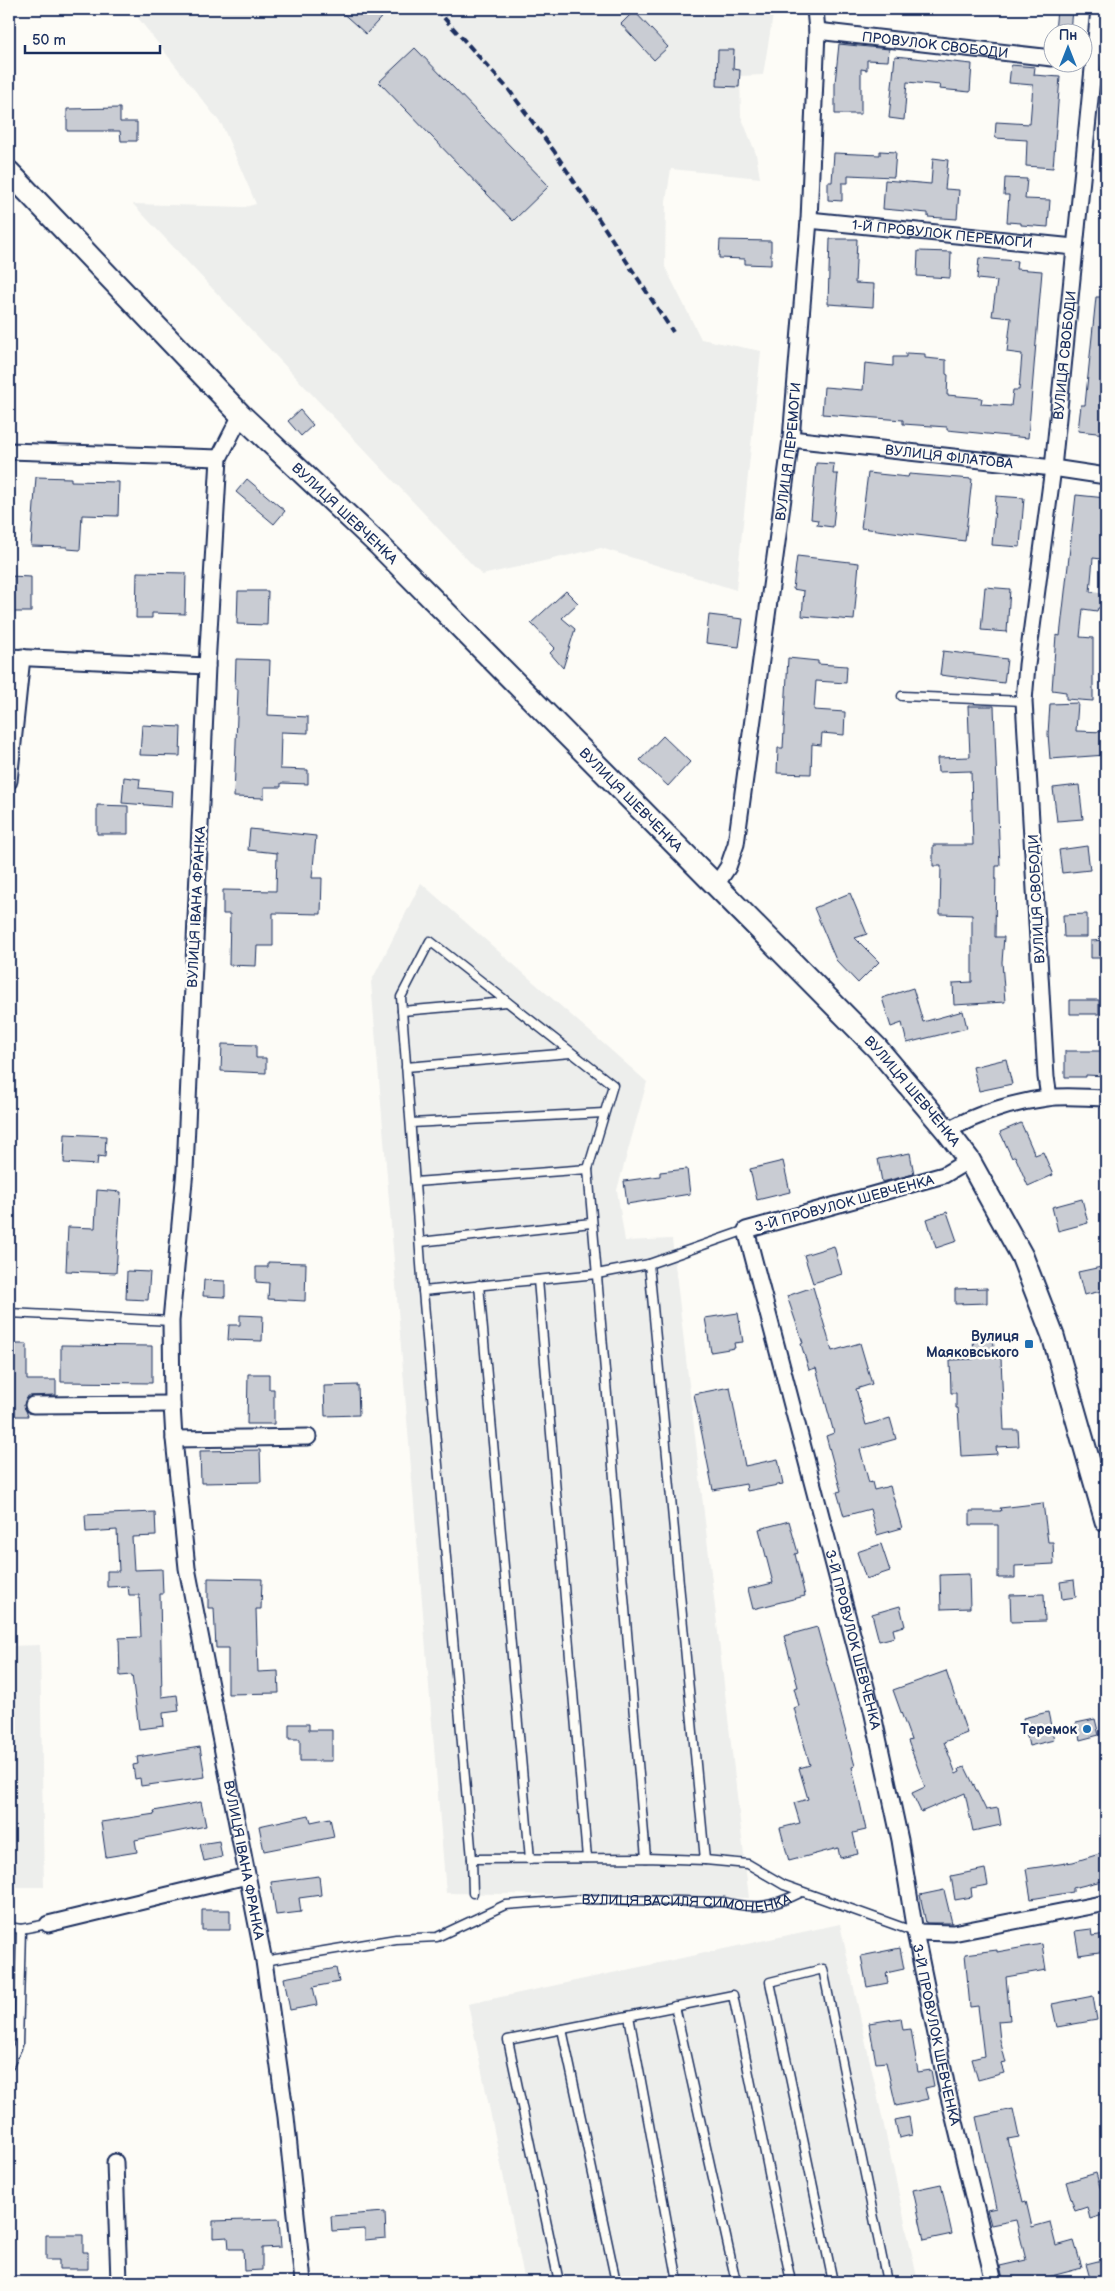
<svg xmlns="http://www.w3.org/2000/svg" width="1115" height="2291" font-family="'Balsamiq Sans',sans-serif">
<rect width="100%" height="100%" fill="#fdfcf7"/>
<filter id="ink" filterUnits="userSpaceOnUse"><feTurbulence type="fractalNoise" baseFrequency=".02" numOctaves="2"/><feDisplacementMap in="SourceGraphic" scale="10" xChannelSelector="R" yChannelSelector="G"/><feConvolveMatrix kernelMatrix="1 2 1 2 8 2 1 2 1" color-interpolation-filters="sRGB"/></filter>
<g filter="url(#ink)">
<path fill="#edeeec" d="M131 9H774L763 75 740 76 741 116 756 154 760 178 671 169 666 201 665 267 701 339 761 351 736 590 601 548 482 575 133 204 245 207 256 204 222 125Z
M421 883 647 1082 617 1190 625 1241 672 1239 749 1898 446 1893 371 982Z
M40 1645 44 1887H9V1646Z
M840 1924 918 2282H525L468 2004Z"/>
<path fill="#c9ccd3" stroke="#1b2f5e" d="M338 9H389L366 34Z
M1057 9H1072L1070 32H1055Z
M634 11 668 47 654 60 621 24Z
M839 44 889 49 888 61 867 60V70L861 69V114H835V83Z
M415 48 549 186 513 221 379 82Z
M718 50H734L733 69 740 70 739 87 717 86Z
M895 56 972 64 970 92 939 89 940 85 907 82 904 120 889 118Z
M1011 65 1035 67 1034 75 1060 77 1053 168 1026 166 1027 140 995 138 996 122 1030 124 1033 85 1009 83Z
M120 108V122H137V141H121L120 131H67V109Z
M880 151 896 152 894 177 848 175V183H842V201L828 200V182H832L834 153 880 155Z
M933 158 948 160 945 189 959 190 957 219 928 217V213L883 209 885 180 931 184Z
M1005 178 1027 179 1025 199 1050 200 1048 227 1021 225V223L1007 222 1009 195H1004Z
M830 239H857L855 283 874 284 873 307 828 304Z
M720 240 771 241V265L745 264V259L719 258Z
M918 251 951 252 950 278 917 276Z
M979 258 1017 261 1016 269 1042 271 1028 438 947 430V427L903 424V420L822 414 824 387 863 390 865 363 893 366V357H906V353L925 354V358L946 360V374L948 375 947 395 982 398 981 404 1011 406 1013 390H1019L1022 354 1007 352 1011 318 992 316 997 281 977 279Z
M1096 297H1106V434L1078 431 1081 405H1085Z
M300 410 313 425 301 436 288 421Z
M816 463 834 464 833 474H838L833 527 817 525 818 520 811 519Z
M868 473 908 477 909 474 972 479 965 541 861 528Z
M36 477 71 478V481L119 482 118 516 82 515 80 550 67 549V547L31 546Z
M247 479 285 511 274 524 236 492Z
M1076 495 1106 498 1102 559 1093 558 1090 592 1106 593V608H1098L1097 611 1083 609 1080 637 1093 638V701L1066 699V692L1052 690 1056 635 1060 636Z
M996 496 1024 498 1020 547 992 545Z
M797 556 859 563 854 620 802 616 804 591 793 589Z
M137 572 186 573 185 614 152 613V618H136Z
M9 576 31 577V612H9Z
M985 587 1010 589 1007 632 981 630Z
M238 591H268L267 625 237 624Z
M566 591 578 603 562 618 575 629 563 668 550 653 555 648 531 623Z
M709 615 743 619 739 647 706 643Z
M943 651 1007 659 1004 683 940 675Z
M788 658 818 661V664L847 666 846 683 816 681 814 710 845 712 844 735 822 733 821 745 812 744 811 774 777 773 778 748H783Z
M236 659 270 660 268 715 308 717V733L281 732 280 769 308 770V784L281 783V787H264V798L234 797 238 689H235Z
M1078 703 1076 731 1106 732V755L1050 759 1048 734 1050 704Z
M968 706H994L1000 866H996L995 937H1004L1002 962 1005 1002 954 1005 953 983 972 982V915L940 914 941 866H933V845H973L971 771 938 772 937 758 970 757Z
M142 725 181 727 180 756 140 755Z
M663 736 690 762 668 786 640 760Z
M124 777 140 779 139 788 173 791 172 807 122 803Z
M1079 785 1083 819 1057 821 1053 788Z
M97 805 128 806V834H97Z
M250 829 316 836 312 878H322L321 914 273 913V946H257L256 966 229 965 230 914H223V890L276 891 277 853 248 850Z
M1087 846 1090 870 1062 873 1059 850Z
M850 893 867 934 855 938 879 962 858 983 836 960 814 908Z
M1087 914V937H1064L1063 915Z
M1106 940V958H1091V941Z
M913 988 923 1022 963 1011 967 1028 907 1043 902 1023 891 1027 882 998Z
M1070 1000H1099V1014H1070Z
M222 1044 256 1045V1058H266V1073L221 1071Z
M1065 1051H1106V1076L1086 1075V1077H1065Z
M1006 1059 1012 1084 979 1091 973 1067Z
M1021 1123 1035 1155 1043 1152 1053 1175 1028 1186 1015 1156 1012 1158 1000 1132Z
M65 1134 106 1136 105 1157 98 1156 97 1165 64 1163Z
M910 1153 914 1174 882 1182 878 1159Z
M783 1161 790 1192 757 1200 750 1169Z
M687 1169 690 1194 627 1204 624 1181 660 1176V1172Z
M97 1190 121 1192 116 1273 66 1271 68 1227 95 1228Z
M1082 1199 1088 1223 1058 1231 1052 1207Z
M947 1212 957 1241 936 1248 927 1219Z
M834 1246 842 1274 813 1283 804 1255Z
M268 1262 306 1263 305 1301 268 1299 269 1283 256 1282V1267H268Z
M1106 1266V1290L1084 1295 1078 1272Z
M127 1271 150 1272 148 1300 126 1299Z
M204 1280 225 1281V1297L203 1296Z
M813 1287 832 1351 860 1343 872 1384 856 1389 866 1425 890 1418 896 1439 860 1449 869 1483 872 1482 874 1490 890 1486 902 1528 877 1535 870 1509 844 1516 837 1492 841 1491 826 1436 834 1433 816 1368 809 1370 801 1344 803 1343 787 1296Z
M987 1288V1303L955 1304V1289Z
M738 1313 743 1342 734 1343 735 1348 711 1352 705 1318Z
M240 1315 263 1316 262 1341 228 1340 229 1325H240Z
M973 1336H993L995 1358H1001L1004 1430H1018L1019 1446 996 1447 997 1454 961 1456 958 1408H956V1393H951L950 1360 974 1359Z
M9 1344H27V1380H56V1395L28 1396 24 1405 28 1416H9Z
M61 1345 152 1346V1383L61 1382Z
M248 1374H269V1389H274V1424H247Z
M358 1385 359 1415 325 1416 324 1386Z
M730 1387 745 1466 778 1459 783 1484 747 1491 746 1484 713 1490 694 1394Z
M260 1450 261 1482 201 1483 200 1451Z
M1043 1503 1048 1542H1053L1054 1564 1015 1566V1578H998V1525H970V1511H1001L1000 1508Z
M155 1512 156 1536 132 1537 134 1570 162 1569 163 1594H160L162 1697 177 1695 179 1711 163 1713 164 1726 139 1729 132 1675 120 1676 119 1638 141 1637 139 1595H129L128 1586 107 1587V1571H119L117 1530 86 1532 85 1515Z
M789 1521 798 1553 795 1554 805 1596 753 1609 748 1589 773 1583 759 1529Z
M881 1544 890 1571 866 1579 857 1552Z
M969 1574 970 1608 941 1609 940 1575Z
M208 1578 262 1579 261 1609H256L258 1672 278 1671 279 1693 228 1694V1648H216L214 1608H208Z
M1074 1580 1076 1597 1062 1599 1060 1582Z
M1044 1594 1045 1621 1011 1622 1010 1595Z
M900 1606 905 1626 893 1629 895 1637 879 1641 872 1614Z
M817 1627 855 1766 852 1767 866 1830 853 1833 858 1854 840 1858 838 1848 789 1861 780 1828 800 1823 794 1803 808 1799 799 1768 810 1765 794 1708 799 1706 794 1688 798 1687 784 1636Z
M946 1671 967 1733 944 1742 956 1774 960 1772 959 1769 965 1767 986 1810 998 1808 1001 1825 973 1831 965 1793 921 1812 912 1793 925 1787 908 1741 911 1740 893 1690Z
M1048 1712 1054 1740 1029 1746 1023 1718Z
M1095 1719 1099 1735 1080 1740 1076 1723Z
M289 1724H309V1730H332V1761H300V1739H289Z
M200 1747 205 1777 141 1786 140 1778 135 1779 133 1765 138 1764 137 1757Z
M201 1802 206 1826 135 1840 137 1852 106 1857 101 1822 155 1814 154 1811Z
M309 1815 311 1822 330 1818 334 1837 264 1851 259 1826Z
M219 1841 222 1857 204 1861 200 1844Z
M1106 1852V1880L1073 1888V1892L1031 1899 1026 1869 1073 1862Z
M985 1869 988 1885 971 1888 972 1897 955 1900 951 1876Z
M319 1876 321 1895 299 1898 301 1912 276 1915 271 1882Z
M944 1890 952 1923H926L920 1895Z
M202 1910H230V1930H202Z
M1091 1929 1092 1936 1106 1934V1951L1079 1955 1075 1931Z
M1042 1944 1046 1970 1006 1977 1010 2020 998 2021 1000 2040 1006 2063 1001 2064 1004 2073 978 2080 972 2059 984 2056 978 2006 970 2007 965 1954 997 1950V1952Z
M900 1948 904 1969 886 1973 888 1983 867 1987 861 1956Z
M336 1968 339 1982 313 1987 317 2005 290 2010 284 1978Z
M1093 1996 1097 2020 1057 2027 1052 2004Z
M901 2018 903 2030 911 2029 918 2072 931 2070 934 2086 925 2088 928 2099 896 2106 886 2062 876 2063 869 2023Z
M1013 2109 1019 2137 1008 2139 1023 2202 1026 2201 1032 2227 1050 2222 1056 2246 1074 2241 1082 2268 1044 2278 1045 2282H1004L1000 2266 1026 2260 1016 2220 991 2225 987 2210 996 2208 976 2117Z
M909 2117 912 2135 899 2138 895 2120Z
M1096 2173 1106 2207V2214L1090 2219 1087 2207 1075 2211 1066 2182Z
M941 2184 952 2234 924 2240 913 2190Z
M385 2212 386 2238 365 2240V2229L332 2231 331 2216Z
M279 2219 281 2247 262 2248V2270L244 2271 243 2249H229L228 2237 213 2238V2221Z
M46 2235H83V2252H88V2269H59V2260H46Z
M1106 2259V2282H1091L1086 2264Z"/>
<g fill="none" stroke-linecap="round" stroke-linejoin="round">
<g stroke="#1b2f5e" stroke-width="11">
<g id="lane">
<path d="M902 696 1024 701"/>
<path d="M402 1011 507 1002"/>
<path d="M406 1067 571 1053"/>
<path d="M411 1123 604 1113"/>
<path d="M415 1182 588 1169"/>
<path d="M746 1230 649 1264 597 1274 423 1291 472 1859 646 1858 705 1860 748 1864 784 1885 915 1932"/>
<path d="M420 1242 591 1223"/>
<path d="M649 1264 705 1860"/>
<path d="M538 1280 587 1858"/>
<path d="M479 1285 530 1859"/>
<path d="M423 1291 401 997 430 941 613 1085 588 1169 646 1858"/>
<path d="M9 1313 171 1321"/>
<path d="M472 1859 473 1893"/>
<path d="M9 1927 21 1929 48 1924"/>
<path id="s1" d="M264 1961 396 1939 437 1937 505 1905 585 1899 724 1902C756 1910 772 1907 802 1892"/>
<path d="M675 2006 736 2282"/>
<path d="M629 2016 678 2282"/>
<path d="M562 2029 616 2282"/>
<path d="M9 2066 18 2045 21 1929"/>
<path d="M559 2282 508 2040 733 1995 791 2282"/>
<path d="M833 2282 770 1982 823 1969 887 2282"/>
</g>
</g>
<g stroke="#1b2f5e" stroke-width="19">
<g id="street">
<path id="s2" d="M817 31 1052 58"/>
<path id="s3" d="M809 220 1074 247"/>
<path id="s4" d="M241 415 219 458 207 666 185 1170 171 1321 172 1404 174 1439 187 1568 264 1961 286 2117 303 2282"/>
<path id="s5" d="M791 439 1053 468 1106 476"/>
<path d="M9 451 219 458"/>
<path d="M9 657 207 666"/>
<path d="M9 781 22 657"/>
<path id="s6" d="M716 885 728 867 736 844 791 439 809 220 817 31 815 9"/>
<path id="s7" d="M1049 1097 1046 1077 1024 701 1027 665 1053 468 1099 9"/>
<path d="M947 1131C976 1114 1014 1102 1047 1098 1067 1095 1087 1098 1106 1098"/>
<path id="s8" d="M969 1160 944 1175 746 1230 872 1710 900 1840 915 1932 948 2093 994 2282"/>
<path d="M33 1405 172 1404"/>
<path d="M174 1439 308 1437"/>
<path d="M48 1924 247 1876"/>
<path d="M915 1932 953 1933 1106 1903"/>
<path d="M115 2162 119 2282"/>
</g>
</g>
<g stroke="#1b2f5e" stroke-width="25">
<g id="secondary">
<path id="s9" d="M9 172 241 415 380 546 877 1048 947 1131 969 1160 1022 1256 1053 1336 1106 1521"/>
</g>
</g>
<use href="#lane" stroke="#fdfcf7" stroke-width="8"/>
<use href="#street" stroke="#fdfcf7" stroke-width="15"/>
<use href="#secondary" stroke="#fdfcf7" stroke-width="21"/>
<path stroke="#1b2f5e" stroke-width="4" stroke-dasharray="8 4" stroke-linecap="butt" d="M436 9 509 90 554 151 673 332"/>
</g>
</g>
<g fill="#1f6fb2" stroke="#fdfcf7" stroke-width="2">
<rect x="1024" y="1339" width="10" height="10" rx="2.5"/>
<circle cx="1087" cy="1729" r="5"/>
</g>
<g text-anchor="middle" stroke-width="5" stroke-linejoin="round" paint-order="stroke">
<g font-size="14" fill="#1b2f5e" stroke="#fdfcf7">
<text dy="5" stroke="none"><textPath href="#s2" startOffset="119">ПРОВУЛОК СВОБОДИ</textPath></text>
<text dy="5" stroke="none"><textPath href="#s3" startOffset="134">1-Й ПРОВУЛОК ПЕРЕМОГИ</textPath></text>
<text dy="5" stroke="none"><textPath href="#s7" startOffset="745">ВУЛИЦЯ СВОБОДИ</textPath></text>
<text dy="5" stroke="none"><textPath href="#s6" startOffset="442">ВУЛИЦЯ ПЕРЕМОГИ</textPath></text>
<text dy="5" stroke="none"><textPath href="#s5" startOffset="159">ВУЛИЦЯ ФІЛАТОВА</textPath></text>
<text dy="5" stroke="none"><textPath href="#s9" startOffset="479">ВУЛИЦЯ ШЕВЧЕНКА</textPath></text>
<text dy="5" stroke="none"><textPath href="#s9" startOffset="884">ВУЛИЦЯ ШЕВЧЕНКА</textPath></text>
<text transform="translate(1036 899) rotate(-93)" y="5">ВУЛИЦЯ СВОБОДИ</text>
<text transform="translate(196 907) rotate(-87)" y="5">ВУЛИЦЯ ІВАНА ФРАНКА</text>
<text dy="5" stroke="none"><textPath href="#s9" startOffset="1289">ВУЛИЦЯ ШЕВЧЕНКА</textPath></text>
<text transform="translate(844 1203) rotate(-15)" y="5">3-Й ПРОВУЛОК ШЕВЧЕНКА</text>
<text dy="5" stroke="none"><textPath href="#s8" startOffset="658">3-Й ПРОВУЛОК ШЕВЧЕНКА</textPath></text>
<text dy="5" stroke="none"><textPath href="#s4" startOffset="1458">ВУЛИЦЯ ІВАНА ФРАНКА</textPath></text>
<text dy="5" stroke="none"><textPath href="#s1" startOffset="432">ВУЛИЦЯ ВАСИЛЯ СИМОНЕНКА</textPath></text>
<text dy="5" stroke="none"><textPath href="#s8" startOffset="1062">3-Й ПРОВУЛОК ШЕВЧЕНКА</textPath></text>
</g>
<g font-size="14" font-weight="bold" fill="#1b2f5e" stroke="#fdfcf7" text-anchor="end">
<text x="1019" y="1341">Вулиця<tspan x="1019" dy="16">Маяковського</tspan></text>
<text x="1077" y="1734">Теремок</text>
</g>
</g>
<rect width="1115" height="2291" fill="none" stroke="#fdfcf7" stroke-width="30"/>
<rect x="15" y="15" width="1085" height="2261" fill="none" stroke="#1b2f5e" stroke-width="2" filter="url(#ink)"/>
<g transform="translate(1068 48)"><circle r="24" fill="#fdfcf7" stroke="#a3aaba"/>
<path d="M0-4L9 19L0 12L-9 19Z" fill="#1f6fb2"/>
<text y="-8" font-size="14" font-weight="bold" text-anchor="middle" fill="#1b2f5e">Пн</text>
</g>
<path d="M25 45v8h135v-8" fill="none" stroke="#1b2f5e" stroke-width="2.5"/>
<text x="32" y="45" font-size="15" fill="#1b2f5e" stroke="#fdfcf7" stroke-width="4" paint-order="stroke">50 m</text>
</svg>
